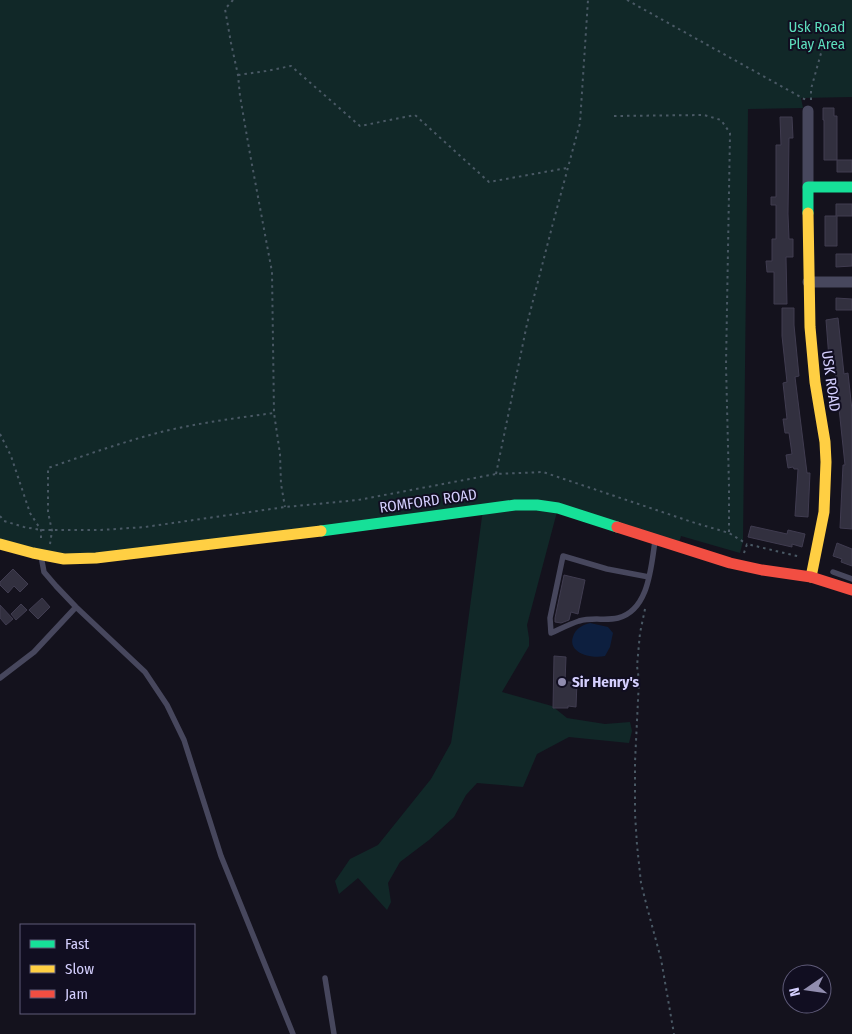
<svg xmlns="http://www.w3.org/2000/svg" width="852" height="1034" font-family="'Fira Sans Condensed',sans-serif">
<rect width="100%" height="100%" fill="#14121d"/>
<path fill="#112828" d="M0 0H852V97L801 98 803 108 748 109 743 541 740 553 681 536 678 547 558 508 527 625 529 638V646L502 692 552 706 567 718 605 724 630 722 632 731 629 743 569 737 537 754 523 787 477 783 466 795 454 817 429 840 400 862 388 883 391 902 387 910 358 878 339 894 335 881 350 859 378 845 431 779 451 743 458 697 483 509 96 558 0 544Z"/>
<path fill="#0d1f3f" d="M590 623 608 627 613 633 610 647 605 656C591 659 565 653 574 634 578 627 583 625 590 623Z"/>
<path fill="#32303f" stroke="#403c50" d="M823 108H834V116H837V160H852V172H837V160H824V120H823Z
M780 117H792L793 138H789L788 214 789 239H793V257H786L787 304H774V272H767L766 261H772V239H776V205H771V197H776V145H781Z
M836 204H852V216H837V246H825V216H836Z
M836 254H852V266L836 267Z
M836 298 852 299V310H836Z
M782 308H794V325L799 376 795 377 807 473H810L808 517 795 516 798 469H794L793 467 788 468 786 455 792 454 789 433H785L783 419H787L783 383 787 382 782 336Z
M838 318 844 374 848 373 852 410V529L840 528 843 465H845L835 371 830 372 826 320Z
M751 526 787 534 788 530 805 534 802 547 792 544V547L748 537Z
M837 543 852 549V566L841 562 842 559 833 556Z
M13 569 28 584 20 592 14 586 8 593 0 585V582Z
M564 575 585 580 578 614 571 612 569 620 561 623 555 622V618Z
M42 598 50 607 38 619 29 610Z
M21 604 27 610 16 620 11 614Z
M0 605 13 619 6 625 0 618Z
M554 656 566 657 565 682H577L576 707 568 706V708H553Z"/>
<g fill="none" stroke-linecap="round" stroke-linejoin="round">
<path stroke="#4a5965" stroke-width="2" stroke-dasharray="2.5 4" stroke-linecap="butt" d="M233 0 225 9 231 43 238 75 240 96 250 154 272 272 274 413 280 454 281 484 285 507
M627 0 806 100
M238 75 266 71 291 66 360 126 415 115 489 182 567 168
M811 100V89L825 39
M614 116 704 115 721 120 730 133 726 365 729 487V533
M0 434 11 456 30 513 41 530V542
M496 474 527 324 553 223 580 123 588 0
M0 516 4 521 24 527 41 530H101L145 527 285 507 358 500 496 474 543 472 692 522 729 533 747 544
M50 544 52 531 48 512V468C86 455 123 442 161 432 198 423 236 418 274 413
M744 553 747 544 801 557
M645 609 640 633 637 666 639 680 635 762V814L637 845 641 883 647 907 661 959 674 1034"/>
<path stroke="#47475d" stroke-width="5.5" d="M41 556 44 572 56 586 76 607 145 672 167 705 184 740 221 856 293 1034
M833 572 852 579
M649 577 607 569 563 556 550 618 551 633C560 629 570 624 579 621 592 617 606 621 618 618 649 610 651 567 655 541
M0 678 34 652 76 607
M325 978 334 1034"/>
<path stroke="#47475d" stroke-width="11" d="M808 111V187
M808 282H852"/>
<path stroke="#16e098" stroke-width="11" d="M808 213V187H852
M321 531 515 505H537L558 508 617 527"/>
<path stroke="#ffcf43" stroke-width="11" d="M808 213 810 327 815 382 825 442 826 462 824 512 811 577
M0 544 33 553 64 559 96 558 321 531"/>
<path stroke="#f24e42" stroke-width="11" d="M617 527 730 563 762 570 811 577 852 590"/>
</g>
<circle fill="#918daf" stroke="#110e21" stroke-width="2" cx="562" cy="682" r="5"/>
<g text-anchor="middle" stroke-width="4" stroke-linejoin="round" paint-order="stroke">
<g font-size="15" fill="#5cddbc" stroke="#110e21">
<text x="817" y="32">Usk Road<tspan x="817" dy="17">Play Area</tspan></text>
</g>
<g font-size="15" fill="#d4cffe" stroke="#110e21">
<text transform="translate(831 381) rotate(82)" y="5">USK ROAD</text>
<text transform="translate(428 501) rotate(-8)" y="5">ROMFORD ROAD</text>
</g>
<g font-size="15" font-weight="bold" fill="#d4cffe" stroke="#110e21" text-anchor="start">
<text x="572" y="687">Sir Henry's</text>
</g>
</g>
<rect x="20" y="924" width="175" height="90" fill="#110e21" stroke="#5f5b79"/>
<rect x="30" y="940" width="25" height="8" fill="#16e098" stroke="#5f5b79"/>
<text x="65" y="949" font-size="15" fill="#d4cffe">Fast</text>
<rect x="30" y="965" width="25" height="8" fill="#ffcf43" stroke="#5f5b79"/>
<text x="65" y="974" font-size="15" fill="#d4cffe">Slow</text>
<rect x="30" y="990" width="25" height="8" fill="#f24e42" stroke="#5f5b79"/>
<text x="65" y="999" font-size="15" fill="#d4cffe">Jam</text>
<g transform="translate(807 989) rotate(257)"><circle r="24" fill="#110e21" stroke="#5f5b79"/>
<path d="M0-4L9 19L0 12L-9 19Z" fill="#918daf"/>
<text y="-8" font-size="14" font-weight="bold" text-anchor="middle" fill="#d4cffe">N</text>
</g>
</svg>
